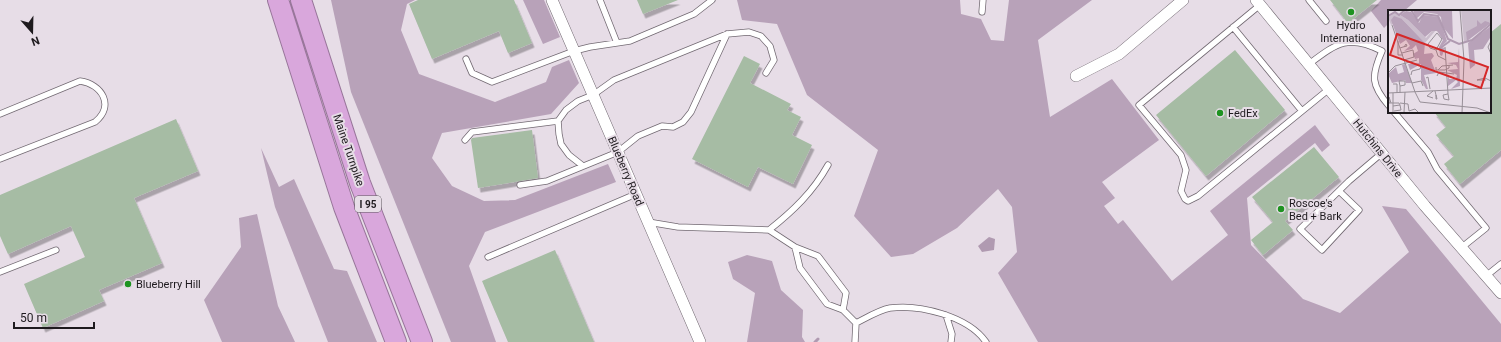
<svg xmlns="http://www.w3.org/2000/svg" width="1501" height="342" font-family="Roboto,sans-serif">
<defs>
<filter id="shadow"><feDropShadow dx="2.5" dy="4.5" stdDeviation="0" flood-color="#0004"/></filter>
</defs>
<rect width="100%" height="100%" fill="#e7dde7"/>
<path fill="#b8a2b9" d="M331 0H415L407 4 401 30 419 74 495 102 546 82 552 67 569 60 579 83 551 114 442 133 432 158 452 186 484 201 515 200 608 164 616 182 485 232 469 266 496 342H451L351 92Z
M523 0H544L560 37 543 44Z
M737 0H960L961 14 981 19 991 40 1004 41 1009 0H1092L1038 40 1050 117 1112 79 1159 140 1102 182 1115 198 1104 206 1118 224 1123 220 1172 281 1228 235 1210 211 1315 125 1330 145 1322 152 1315 143 1247 198 1251 245 1303 299 1340 313 1409 252 1382 206 1406 209 1501 324V342H1038L998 273 1017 252 1012 207 998 189 957 228 913 254 891 257 854 216 878 150 807 95 777 24 742 20Z
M1381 0H1417L1404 11H1389V23L1384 28 1371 11Z
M261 148 279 187 294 179 334 269 347 271 377 342H328L275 207Z
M257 214 278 306 295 342H222L204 300 241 247 239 218Z
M747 255 772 261 781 290 803 310 802 337 805 342H747L755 293 733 279 728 262Z"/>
<path fill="#b09ab1" d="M989 237 995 239 994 250 982 252 978 246Z"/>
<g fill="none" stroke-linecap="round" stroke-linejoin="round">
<path stroke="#b09ab1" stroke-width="3" d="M815 342 818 339"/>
</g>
<path fill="#a6bca4" filter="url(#shadow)" d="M418 0H514L532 43 508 53 499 31 432 59 409 4Z
M637 0H678L643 14Z
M1330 0H1377L1348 23Z
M1501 24V150L1460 184 1444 164 1454 156 1436 135 1446 127 1434 112H1490V33Z
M1235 50 1285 110 1206 176 1156 115Z
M744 56 760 64 750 83 791 104 787 110 801 117 792 135 812 145 793 184 758 167 748 187 692 159Z
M176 119 198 171 134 198 162 263 99 290 104 301 43 328 24 284 85 257 71 226 8 254 0 236V195Z
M532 130 538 178 478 188 471 140 472 138Z
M1314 147 1339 177 1285 221 1293 230 1263 255 1251 240 1273 222 1252 197Z
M555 250 594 342H508L482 281Z"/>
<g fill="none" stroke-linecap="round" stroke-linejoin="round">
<g stroke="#726972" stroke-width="7">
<path id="lane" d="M600 0 617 43
M1309 0 1326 21
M1260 5 1139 105 1181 155 1186 170 1181 191 1185 199 1188 201 1198 196 1329 89
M982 12 983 0
M1233 27 1302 111
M466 59 472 73 492 82 574 51 590 47 630 41 694 14 712 0
M1309 64C1337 43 1348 34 1382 51 1371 76 1371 85 1389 106
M1394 112 1428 152 1437 169 1486 228 1461 248
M0 114 80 81C102 84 115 106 95 122L0 159
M465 140 472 132 558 121
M583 166 569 155 561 144 559 134 558 121 566 110 578 101 593 95 614 80 727 34 749 32 761 36 770 46 774 60 766 73
M520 185 547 181 618 152 638 136 662 126 673 127 683 122 691 112 727 34
M1339 191 1359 210 1322 250 1300 229 1349 181 1382 153
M648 222 678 227 769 230 795 247 818 256 846 293 843 310
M769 230C793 211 813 192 828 165
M795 247 800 268 827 304 843 310 856 323 855 342
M488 257 636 194
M0 272 56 250
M1486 276 1501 264
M946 315 952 334 951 342
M856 323C866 318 879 310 890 308 919 304 968 316 986 342"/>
</g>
<g stroke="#726972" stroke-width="12">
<path id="street" d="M552 0 700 342
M1256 0 1425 206 1501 293
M1076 76 1119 54 1183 0"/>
</g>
<g stroke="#98769a" stroke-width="22">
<path id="highway" d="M278 0 344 207 396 342
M301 0 360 183 422 342"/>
</g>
<use href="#lane" stroke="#fff" stroke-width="5.5"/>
<use href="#street" stroke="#fff" stroke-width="11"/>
<use href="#highway" stroke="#d9a7dc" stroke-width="20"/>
</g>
<g fill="#1e9321" stroke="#e7dde7" stroke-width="1.5">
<circle cx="1351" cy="12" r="4"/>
<circle cx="1220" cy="113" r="4"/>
<circle cx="1281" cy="209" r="4"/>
<circle cx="128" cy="284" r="4"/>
</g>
<g text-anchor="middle" stroke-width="4" stroke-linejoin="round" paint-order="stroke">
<rect fill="#e7dde7" stroke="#5a545a" stroke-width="1" x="355" y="196" width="26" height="16" rx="3"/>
<g font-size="10" font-weight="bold" fill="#1e1a1e">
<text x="368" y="208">I 95</text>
</g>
<g font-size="11" fill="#1e1a1e" stroke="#e7dde7" text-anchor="start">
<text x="1351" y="29" text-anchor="middle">Hydro<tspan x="1351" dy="13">International</tspan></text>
<text x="1228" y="117">FedEx</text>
<text x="1289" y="207">Roscoe's<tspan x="1289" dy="13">Bed + Bark</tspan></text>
<text x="136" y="288">Blueberry Hill</text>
</g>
<g font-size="11" fill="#1e1a1e" stroke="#e7dde7">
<text transform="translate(1378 148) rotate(51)" y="4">Hutchins Drive</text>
<text transform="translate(349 150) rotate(71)" y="4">Maine Turnpike</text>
<text transform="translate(626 171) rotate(67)" y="4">Blueberry Road</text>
</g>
</g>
<g transform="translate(1388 10)">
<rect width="103" height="103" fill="#e7dde7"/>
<path d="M73 0H103V12L79 22V31L76 32ZM7 2 20 10 38 28 44 21 48 20 37 33 14 9 3 15 0 7Z" fill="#cbbdcc"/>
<path d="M25 0H64L65 29 54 16 53 7 49 4 36 2 28 9ZM18 1 23 2 31 13 35 5 51 7 59 31 53 37 57 38 54 46 52 45 51 37 55 30 49 21H44L37 27 20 10 12 5ZM6 6 14 9 37 33 36 44 44 43 46 46 43 50 48 63 36 65 40 79H38L33 70V54L22 60 20 54 31 53V48L27 49 25 44 30 41 28 35 24 39 16 41 22 36 18 30 12 34 3 10ZM89 10 93 14 97 11 103 13 79 31 78 22 89 16ZM103 16 102 28 95 39 86 40 87 55 82 59 80 33ZM71 38 72 76 63 79 70 72 68 70 60 76V64L61 69H68L69 65 59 60 70 59 68 55 59 53 70 52ZM17 54 24 73H18L17 70 4 73 0 64 8 57 10 64 16 62 14 55Z" fill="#b8a2b9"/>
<path fill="none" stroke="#b09ab1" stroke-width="2" d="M23 0 30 11 36 4 50 6 60 29 71 34 84 30 103 14M0 6 7 2 11 5 17 0M51 39 62 31"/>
<path fill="none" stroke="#978f97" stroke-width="1" d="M72 0 76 50 74 103M4 15 27 82M10 31V45H15M103 31 100 37 103 44M57 37 60 84 55 85 56 89 61 90 60 84M12 38 15 37 19 36 18 34 16 37M48 40 42 38 40 34 49 23 54 29 48 40 50 46 58 50M14 43 25 40 26 47 16 50M48 57V60H57L61 58V55M50 60 54 56 65 55M0 63 7 56 29 50M23 65 24 61 32 59 33 56M49 66 51 62 66 64M38 68 40 67 42 79M98 70H89L97 68 103 71M24 73 33 71 35 76M5 74H9V83M12 76 17 75V71H11L12 76V83M45 81 39 86 45 88M47 81 48 85V89H49L48 85M27 82 32 92 89 98 103 103M0 83 103 78M5 83V103M3 93 1 87V93H11L12 95M12 93 20 94 21 101 27 99 31 103M5 96 12 95 13 100 6 101M16 103 17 82"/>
<path fill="#d62828" fill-opacity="0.15" stroke="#d62828" stroke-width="2" d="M9 24 100 57 93 78 2 45Z"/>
<rect width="103" height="103" fill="none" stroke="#1e1a1e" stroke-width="2"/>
</g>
<g transform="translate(32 32) rotate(160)" stroke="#e7dde7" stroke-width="3" paint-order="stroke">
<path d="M0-3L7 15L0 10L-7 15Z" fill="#1e1a1e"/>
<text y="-6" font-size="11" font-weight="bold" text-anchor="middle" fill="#1e1a1e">N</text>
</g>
<path d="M14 322v6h80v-6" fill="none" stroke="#1e1a1e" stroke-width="2"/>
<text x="20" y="322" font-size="12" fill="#1e1a1e" stroke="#e7dde7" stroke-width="3" paint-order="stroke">50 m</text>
</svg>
